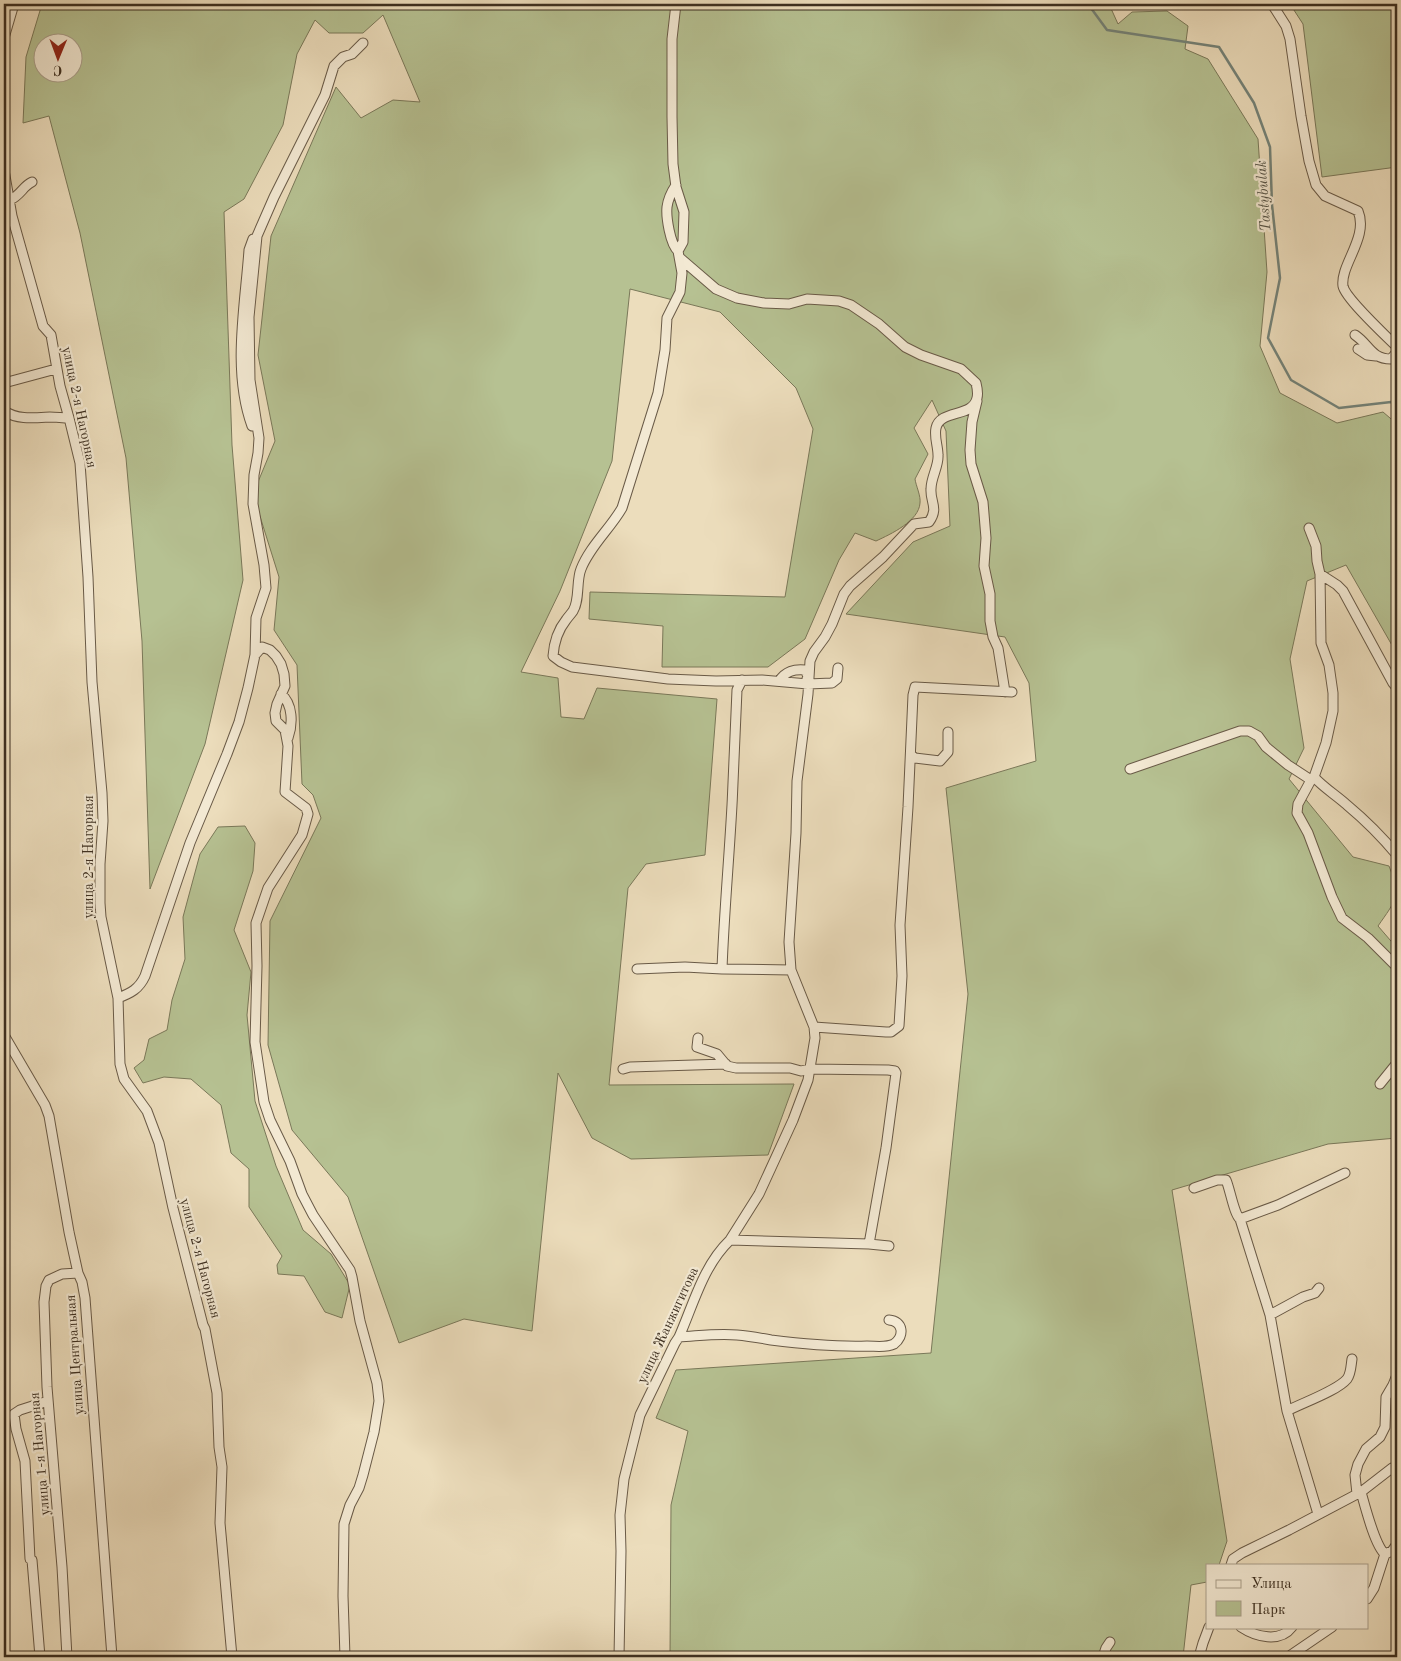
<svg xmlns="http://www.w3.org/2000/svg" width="1401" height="1661" font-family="'Old Standard TT',serif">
<rect width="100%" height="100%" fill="#ecddbc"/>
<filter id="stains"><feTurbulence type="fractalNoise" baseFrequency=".004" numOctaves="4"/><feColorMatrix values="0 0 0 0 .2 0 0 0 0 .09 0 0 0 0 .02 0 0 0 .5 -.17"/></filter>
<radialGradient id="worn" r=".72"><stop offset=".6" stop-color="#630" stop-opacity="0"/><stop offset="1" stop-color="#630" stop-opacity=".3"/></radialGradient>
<path fill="#b6c192" stroke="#7a7859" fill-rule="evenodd" d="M42 4H1109L1118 24 1132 12 1167 11 1188 26 1185 49 1208 59 1258 139 1267 272 1260 346 1280 393 1337 423 1383 412 1397 424V654L1346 565 1307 581 1290 659 1304 748 1289 779 1353 857 1389 866C1401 897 1396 900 1378 926L1397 948V1138L1328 1144 1172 1190 1227 1541 1219 1565H1207V1582L1191 1585 1183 1657H670L671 1505 688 1431 656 1418 676 1370 931 1353 968 994 946 788 1036 761 1029 683 1005 637 846 614 913 542 950 526 946 431 932 400 914 428 928 454 915 479C916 486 921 496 920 503 919 521 891 534 876 541L855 533 839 560 805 639 768 667H662L663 626 589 619 590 592 785 597 813 429 796 388 720 312 630 289 612 461 560 591 521 672 558 678 561 717 584 719 597 688 717 699 705 855 646 864 628 888 609 1085 794 1084 768 1155 631 1159 592 1138 558 1073 532 1331 464 1319 399 1343 348 1197 292 1130 268 1045 270 921 321 818 313 795 302 784 297 665 274 630 279 577 253 494 275 441 258 355 271 236 336 87 361 118 393 100 420 102 383 15 363 33H329L315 20 297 54 283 125 244 199 224 212 232 445 243 580 205 744 150 889 142 641 126 458 80 233 49 116 23 123 26 57ZM42 42H72V72H42Z
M1290 4H1397V167L1322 177 1303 24Z
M245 826 255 843 253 871 234 930 251 972 247 1015 255 1101 276 1166 303 1230 331 1254 350 1285 342 1318 325 1312 304 1276 278 1274 277 1265 282 1256 249 1207V1169L231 1153 221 1105 191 1079 164 1077 143 1083 134 1068 144 1060 149 1039 167 1030 172 1000 185 959 183 917 200 854 218 827Z"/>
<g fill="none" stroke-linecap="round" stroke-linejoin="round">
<path stroke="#748379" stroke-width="2.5" d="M1088 4 1107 30 1219 47 1254 103 1270 147 1272 205 1280 278 1268 338 1291 380 1339 408 1391 402 1397 406"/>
<g stroke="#695a47" stroke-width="11">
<path id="minor" d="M676 4 672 39V117L673 164 676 187 684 212 683 242 678 251 682 273 680 292 667 318 665 350 658 393 622 508C610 529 590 546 581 569 576 581 580 600 573 611 571 614 568 617 566 620 558 630 554 642 553 656L561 662 572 667 668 679 716 681 762 680 808 684 832 683 837 679 838 668
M1272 4 1286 26 1290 39 1301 116 1309 161 1316 185 1325 196 1358 211C1369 237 1340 265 1343 286 1345 298 1387 337 1397 347
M4 38 14 4
M4 170 12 216 43 326 51 335 60 386 69 418 80 463 88 577 92 682 102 793 103 821 100 864V903L101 917 118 998 120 1064 124 1079 147 1111 159 1143 173 1208 203 1325 205 1329 217 1393 219 1447 222 1467 220 1523 232 1657
M676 185C672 191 668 199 667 207 666 217 670 244 678 251
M10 200C21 195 23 186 32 182
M1355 335C1369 344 1371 359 1391 359L1397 352
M1358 349 1367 355 1376 356
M4 383 56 369
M977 401 972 422 970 450 971 464 983 502 986 538 984 566 990 594V621L993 637 998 648 1005 692
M4 411C18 420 33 418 50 417 56 417 63 418 69 418
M252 426C232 371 245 307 249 250L253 239
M1309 528 1316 546 1317 561 1320 574
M255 655 262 647 270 650 276 656 281 664 284 674 285 686 277 704 275 713 276 721 285 730 288 746 285 792 306 808 308 814 302 835 268 888 256 923 257 966 255 1042 264 1102 270 1120 290 1161 302 1194 313 1215 350 1270 352 1277 360 1321 377 1383 379 1401 374 1432 363 1475 359 1488 350 1505 344 1524 343 1596 345 1657
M779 681C786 671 794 669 805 670L808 676 807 679
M281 694C293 704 293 724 288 738
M911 755 915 758 940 761 948 752V732
M1130 769 1240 731H1249L1258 736 1266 747 1288 765 1311 780 1314 777C1324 788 1336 795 1347 805 1365 820 1382 837 1397 855
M1314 777 1326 743 1333 711V693L1329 665 1321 643 1320 574 1337 585 1343 591 1393 683 1397 688
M1311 780 1298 804 1297 813 1308 833 1332 897 1342 918 1368 938 1397 967
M637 969 685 967 722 969 791 970
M722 969C724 914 729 860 732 805 734 767 735 729 737 690L742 680
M118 998C131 993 139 989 145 976L190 843 227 754 239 722 248 688 255 655 256 618 266 588 264 565 253 504 254 475 258 453 259 438 250 380 249 317 257 236 274 197 325 95 334 66 343 57 352 54 363 43
M814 1027 886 1032H891L899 1026 902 976 900 925 908 807 913 695 915 687 1012 692
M4 1035 45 1105 49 1116 69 1232 78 1273 82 1282 85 1298 112 1657
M698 1038 697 1047 717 1054 727 1066 736 1068H790L801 1071 810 1069 888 1070 895 1071 896 1073 886 1148 869 1244 730 1240
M623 1069 630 1067 726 1064
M1380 1084 1397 1063
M1194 1188 1217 1180H1226C1230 1189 1234 1214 1240 1219L1270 1315 1287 1411 1318 1514
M1240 1219 1278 1205 1345 1173
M869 1244 889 1246
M1270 1315 1303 1297 1315 1293 1319 1288
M679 1337C698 1336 718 1333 737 1335 749 1336 760 1338 771 1340 803 1344 836 1347 867 1346 876 1346 886 1348 894 1344 905 1336 903 1321 889 1320
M1287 1411C1302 1403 1337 1391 1347 1379 1351 1374 1351 1365 1352 1359
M1361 1492 1392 1468H1397
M1357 1494 1355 1475 1358 1464 1366 1449 1380 1437 1385 1427 1386 1397 1393 1385 1397 1375
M1231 1565 1233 1559 1242 1553 1289 1530 1361 1492C1365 1506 1375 1546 1385 1554L1392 1551 1397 1544
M1367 1599 1374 1588 1385 1554
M1241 1627C1256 1637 1280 1643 1292 1627
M40 1657 32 1560 30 1559 25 1461 16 1429 14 1414 20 1410 48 1401
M67 1657 62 1567 47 1387 44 1302 46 1286 49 1280 62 1274 78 1273
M619 1657 621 1551 620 1515 624 1479 640 1415 675 1343 679 1337C694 1303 703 1266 730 1240L759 1194 793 1120 808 1080 815 1038 814 1027 791 970 789 942 796 833 797 781 808 694 810 661 814 652 825 637 832 624 844 594 850 586 883 557 914 524 929 522C939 508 930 502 931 489 931 477 939 466 938 455 938 446 934 437 936 428 940 409 973 418 977 398 978 394 977 387 976 383L961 369 921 355 905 347 879 324 851 305 839 301 807 299 789 304 764 303 737 298 716 289 680 258
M1103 1657 1106 1648 1110 1642
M1199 1657 1203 1643 1209 1627
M1288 1657 1332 1627"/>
</g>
<use href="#minor" stroke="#f3e9d3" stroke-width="9"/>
</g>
<g text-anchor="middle" stroke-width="4.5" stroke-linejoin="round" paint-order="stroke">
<g font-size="14" fill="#3d2f20" stroke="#f3e9d3">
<text transform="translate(80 407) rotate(78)" y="5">улица 2-я Нагорная</text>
<text transform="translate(88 857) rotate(-90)" y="5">улица 2-я Нагорная</text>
<text transform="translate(201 1258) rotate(75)" y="5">улица 2-я Нагорная</text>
<text transform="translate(667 1325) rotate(-65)" y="5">улица Жанжигитова</text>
<text transform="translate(74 1355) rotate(-94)" y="5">улица Центральная</text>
<text transform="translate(39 1454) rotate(-95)" y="5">улица 1-я Нагорная</text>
</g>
<g font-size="15" font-style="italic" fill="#545245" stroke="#f3e9d3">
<text transform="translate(1263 196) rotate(-94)" y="5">Tastybulak</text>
</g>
</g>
<rect width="1401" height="1661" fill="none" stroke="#ecddbc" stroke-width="20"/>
<rect x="5" y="5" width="1391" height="1651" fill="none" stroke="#3d2f20" stroke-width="2.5"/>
<rect x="10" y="10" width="1381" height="1641" fill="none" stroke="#3d2f20"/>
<rect x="1206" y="1564" width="162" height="65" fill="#f3e9d3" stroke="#aa9f8b"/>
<rect x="1216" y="1580" width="25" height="8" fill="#f3e9d3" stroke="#aa9f8b"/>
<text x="1251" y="1588" font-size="15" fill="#3d2f20">Улица</text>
<rect x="1216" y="1601" width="25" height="15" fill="#b6c192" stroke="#aa9f8b"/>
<text x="1251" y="1614" font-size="15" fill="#3d2f20">Парк</text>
<g transform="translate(58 58) rotate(181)"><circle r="24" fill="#f3e9d3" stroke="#aa9f8b"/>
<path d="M0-4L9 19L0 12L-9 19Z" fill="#8f2418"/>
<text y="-8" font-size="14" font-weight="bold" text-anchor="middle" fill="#3d2f20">С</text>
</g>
<rect width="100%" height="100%" filter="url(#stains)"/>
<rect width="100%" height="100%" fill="url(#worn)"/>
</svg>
